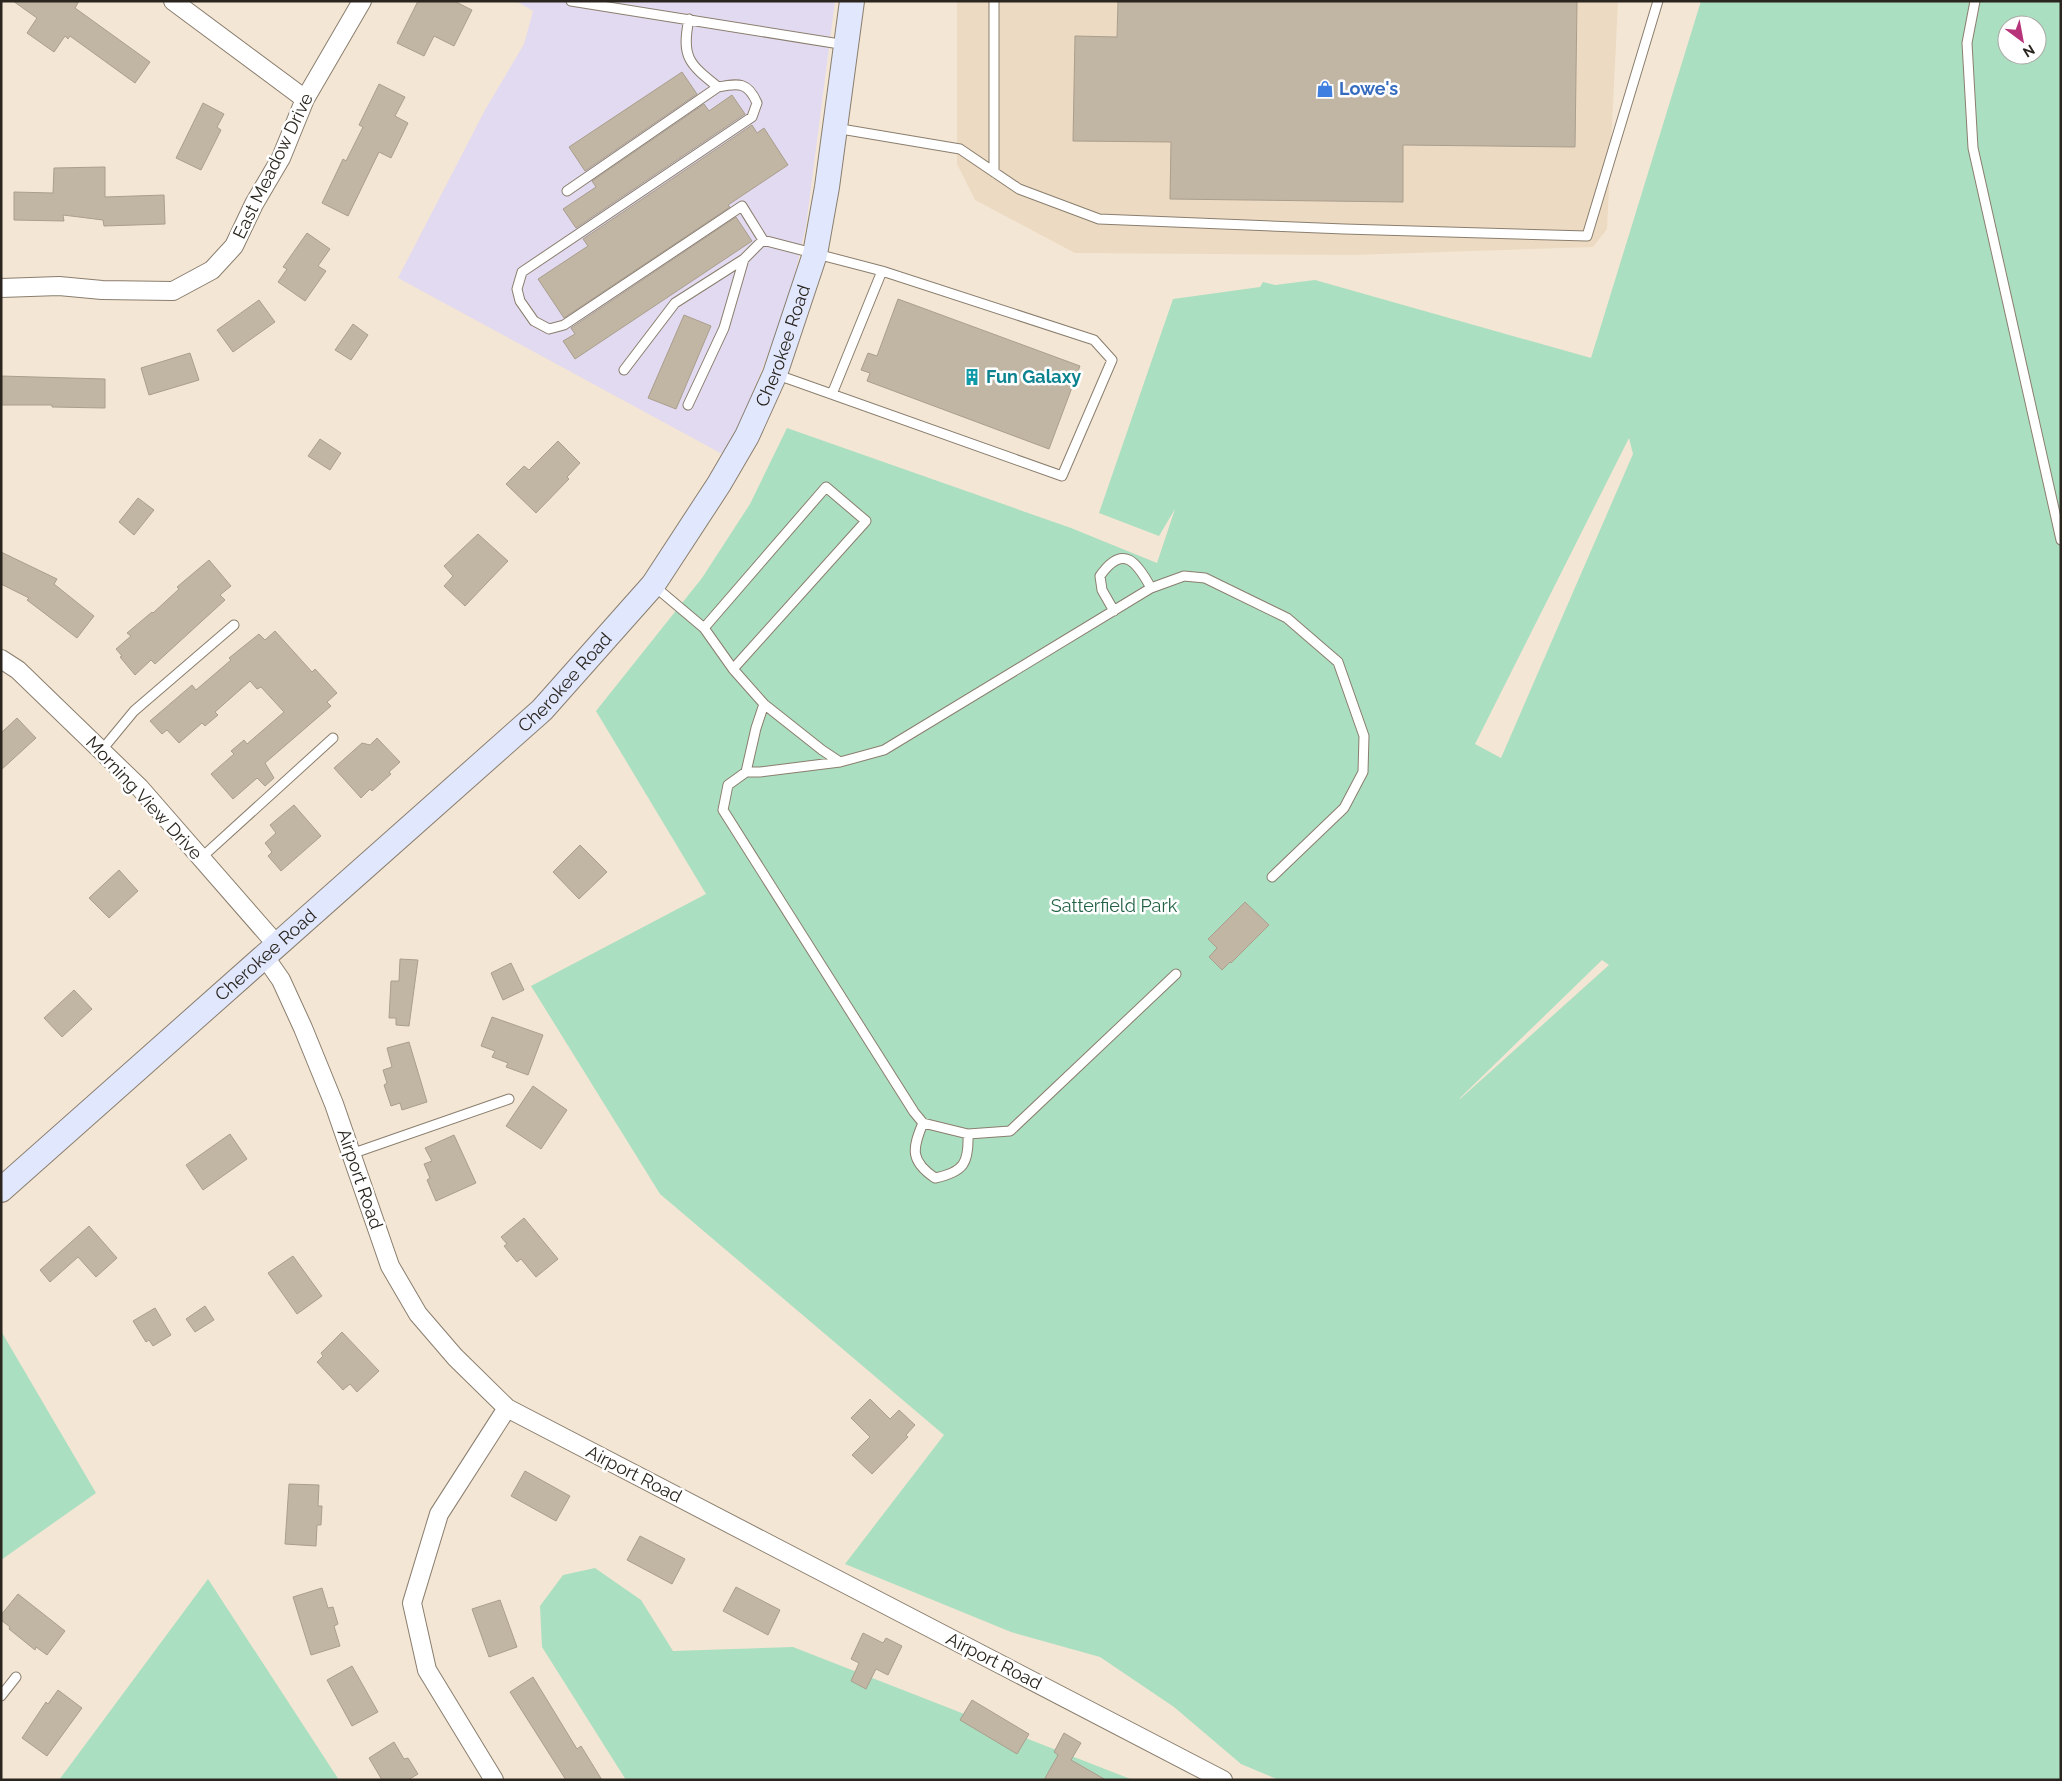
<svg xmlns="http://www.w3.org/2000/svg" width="2062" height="1781" font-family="Raleway,sans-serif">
<rect width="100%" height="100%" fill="#f4e6d4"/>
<path fill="#ecdac2" d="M957 1H1618L1607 229 1593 247 1352 255 1075 253 975 200 957 164Z"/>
<path fill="#e2daf0" d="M516 1H835L806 226 789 300 748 405 724 455 398 278 485 110 524 44 533 11Z"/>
<path fill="#abdfc1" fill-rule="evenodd" d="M1701 1H2061V1780H1279L1241 1764 1174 1707 1100 1657 1011 1632 845 1564 944 1435 660 1194 531 986 706 894 596 711 702 578 750 504 787 428 1071 528 1157 563 1175 509 1159 536 1099 513 1173 299 1260 287 1263 282 1275 285 1315 280 1591 358ZM2007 25H2037V55H2007ZM1629 438 1633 454 1501 758 1475 744ZM1602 960 1609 965 1460 1099V1098Z
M1 1331 96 1493 1 1560Z
M595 1568 641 1600 673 1651 793 1647 1133 1780H626L542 1647 540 1606 563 1575Z
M208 1579 339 1780H59Z"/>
<path fill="#c1b5a3" stroke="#aa9e8d" d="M13 1H79L75 8 150 62 135 83 70 36 68 39 65 36 54 52 27 33 37 18Z
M418 1H454L472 10 454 46 434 36 424 56 397 43Z
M1118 1H1577L1575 147 1403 145V202L1170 199 1171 142 1073 141 1075 36 1117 37Z
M682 72 697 94 585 171 569 147Z
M379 84 405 97 395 116 408 123 391 158 379 152 348 216 322 203 343 159 346 161 363 127 359 125Z
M732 95 745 114 576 228 563 209 596 187 592 181 704 104 709 111Z
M203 103 224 114 217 127 221 130 201 170 176 158Z
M752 125 757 133 764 128 788 165 728 205 730 207 564 318 538 279 588 246 583 239Z
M105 167V197L164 195 165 224 104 226 103 220 63 215 64 221 14 220V192L53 193 54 168Z
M736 217 752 241 575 359 563 341 575 334 571 328Z
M307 233 330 249 318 266 326 271 305 301 278 282 287 269 283 267Z
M898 299 1080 366 1049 449 867 381 870 373 861 370 868 353 877 356Z
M259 300 275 322 233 352 217 330Z
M684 315 711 326 676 409 648 398Z
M353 324 368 335 351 360 335 350Z
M190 353 199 380 149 395 141 368Z
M1 376 105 379V408L52 407V405H1Z
M320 439 341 453 330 470 308 456Z
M558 441 580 463 567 477 569 479 536 513 506 484 524 466 529 470Z
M138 498 154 510 134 535 119 522Z
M478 534 508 561 465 606 444 586 453 576 444 566Z
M1 552 57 579 54 584 94 616 77 638 27 600 29 598 1 584Z
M209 560 231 586 220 595 225 600 155 664 151 660 135 675 120 657 122 656 116 649 131 636 127 633 152 612 153 613 179 589 177 587Z
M275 631 312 672 315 669 337 693 327 702 331 706 265 763 274 778 265 786 257 778 233 799 211 774 234 754 231 751 244 740 247 744 284 712 261 687 257 689 250 681 215 712 218 715 205 726 202 723 179 743 167 730 162 734 150 721 192 685 196 690 231 660 229 658 259 634 265 640Z
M17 718 36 738 1 770V733Z
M377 738 400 762 389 772 391 774 372 791 370 789 361 798 334 768 362 743 370 745Z
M294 805 321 836 281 871 268 856 272 852 265 843 276 833 270 825Z
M580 845 607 872 579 899 553 872Z
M119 870 138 891 109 918 89 898Z
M1245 902 1269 925 1231 963 1230 962 1222 970 1209 957 1217 948 1208 939Z
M400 959 418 960 409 1026 396 1025V1018H389L391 981H399Z
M511 963 524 990 503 1000 491 973Z
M74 990 92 1009 62 1037 44 1018Z
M492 1017 543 1035 528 1075 506 1067 508 1063 492 1057 495 1051 481 1046Z
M409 1042 427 1102 402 1110 400 1103 391 1106 384 1085 387 1083 383 1070 392 1067 387 1048Z
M533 1086 567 1110 541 1149 506 1126Z
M230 1134 247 1159 203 1190 186 1165Z
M454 1135 476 1183 436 1201 427 1180 430 1178 424 1164 432 1161 425 1148Z
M524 1218 558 1259 536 1277 521 1259 517 1262 504 1246 507 1244 501 1237Z
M89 1226 117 1258 96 1277 78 1257 50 1282 40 1270Z
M293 1256 322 1296 297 1314 268 1273Z
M205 1306 214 1320 195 1332 186 1319Z
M155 1308 171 1335 153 1346 149 1340 146 1342 133 1321Z
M342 1332 379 1371 357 1392 350 1384 343 1390 317 1362 323 1356 321 1353Z
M870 1399 890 1419 899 1410 915 1425 906 1435 908 1437 872 1474 852 1455 870 1437 851 1418Z
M525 1471 570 1496 556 1521 511 1496Z
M289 1484 319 1485 318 1506H322L321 1525H317L316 1546 285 1544Z
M640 1536 685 1559 672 1584 627 1560Z
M736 1587 780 1610 768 1635 723 1611Z
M322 1588 328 1608 333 1607 338 1624 334 1626 340 1646 311 1655 293 1597Z
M18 1594 65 1631 47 1655 36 1647 35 1650 9 1629 10 1627 1 1620V1615Z
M500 1600 517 1647 489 1657 472 1609Z
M863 1633 883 1643 886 1638 902 1646 888 1675 876 1669 866 1689 851 1681 859 1663 851 1659Z
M352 1666 378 1712 352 1726 327 1680Z
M533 1677 577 1749 581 1746 602 1780H566L510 1692Z
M58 1690 82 1708 47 1756 22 1738 46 1702 48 1704Z
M972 1700 1029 1734 1017 1754 960 1720Z
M1064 1733 1081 1743 1071 1760 1106 1780H1044L1058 1755 1054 1752Z
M394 1742 404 1759 408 1758 418 1774 408 1780H382L369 1758Z"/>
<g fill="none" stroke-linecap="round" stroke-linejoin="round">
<g stroke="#8a7e6e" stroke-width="11">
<path id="lane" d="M571 1 846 45
M1975 1 1967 43 1973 148 2061 540
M689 19C681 57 689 64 718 87
M835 128 960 149 1019 189 1099 219 1344 229 1587 236 1658 1
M994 172V1
M567 191 718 87C739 83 748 82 757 103L752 117 522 272 517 289 520 301 534 321 549 329 564 325 742 206 763 240
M624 370 675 303 744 259 763 240 882 271 1094 340 1112 360 1062 476 775 374
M832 394 882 271
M688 405 724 328 744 259
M653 585 704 628 733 669 764 704 822 750 840 762
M1114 611 1102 590 1100 576C1123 543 1137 562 1151 588
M704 628 826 487 866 521 733 669
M101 751 134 711 234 625
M746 772 756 728 764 704
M201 858 333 738
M1176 974 1010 1131 968 1134 923 1123 914 1112 723 810 728 785 746 772H760L840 762 884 750 1151 588 1184 576 1205 578 1287 618 1338 662 1364 736 1363 772 1344 808 1272 877
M923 1123C912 1149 910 1161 935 1178 964 1172 969 1163 968 1134
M351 1154 509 1099
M1 1696 16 1677"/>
</g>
<g stroke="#8a7e6e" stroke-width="20">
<path id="street" d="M173 1 305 99
M1 288 59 286 102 290 173 291 212 270 234 246 254 204 281 158 305 99 362 1
M1 659 18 670 140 788 277 945
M265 957 281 980 303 1028 334 1104 390 1266 418 1314 455 1357 507 1408 1223 1780
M494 1780 427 1670 412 1603 439 1514 507 1408"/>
</g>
<g stroke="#8a7e6e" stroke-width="26">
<g id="secondary">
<path id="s1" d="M1 1190 542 710 653 585 719 484 747 436 775 374 815 254 827 187 852 1"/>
</g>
</g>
<use href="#lane" stroke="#fff" stroke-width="9"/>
<use href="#street" stroke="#fff" stroke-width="18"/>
<use href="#secondary" stroke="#e1e8fe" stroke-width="24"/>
</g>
<defs>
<g id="shop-bare" transform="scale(1.35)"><path d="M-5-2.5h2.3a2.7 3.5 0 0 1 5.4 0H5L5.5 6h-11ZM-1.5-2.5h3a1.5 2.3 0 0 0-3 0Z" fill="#3f7fe0" stroke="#fff" stroke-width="2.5" paint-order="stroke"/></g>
<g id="building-bare" transform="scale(1.35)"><path d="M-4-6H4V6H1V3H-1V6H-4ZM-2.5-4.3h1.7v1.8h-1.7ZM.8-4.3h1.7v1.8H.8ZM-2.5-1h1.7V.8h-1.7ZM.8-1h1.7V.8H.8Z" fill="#0f9aa8" stroke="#fff" stroke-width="2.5" paint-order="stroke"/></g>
</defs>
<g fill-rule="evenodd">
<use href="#shop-bare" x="1325" y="89"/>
<use href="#building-bare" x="972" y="377"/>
</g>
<g text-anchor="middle" stroke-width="5" stroke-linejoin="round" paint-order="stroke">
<g font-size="18" font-weight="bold" fill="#366cbe" stroke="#fff" text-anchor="start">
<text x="1339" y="95">Lowe's</text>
</g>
<g font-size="18" fill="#2a251e" stroke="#fff">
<text transform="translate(273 166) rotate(-64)" y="6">East Meadow Drive</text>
<text dy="6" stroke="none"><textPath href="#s1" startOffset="1164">Cherokee Road</textPath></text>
<text dy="6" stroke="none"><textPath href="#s1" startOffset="759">Cherokee Road</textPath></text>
<text transform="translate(144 798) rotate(47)" y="6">Morning View Drive</text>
<text dy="6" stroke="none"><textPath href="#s1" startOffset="354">Cherokee Road</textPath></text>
<text transform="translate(360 1179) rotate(71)" y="6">Airport Road</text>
<text transform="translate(634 1474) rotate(27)" y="6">Airport Road</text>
<text transform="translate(994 1661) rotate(27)" y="6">Airport Road</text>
</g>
<g font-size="18" font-weight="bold" fill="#0d838f" stroke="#fff" text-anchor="start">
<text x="986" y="383">Fun Galaxy</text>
</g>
<g font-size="18" fill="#236345" stroke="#fff">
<text x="1114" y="912">Satterfield Park</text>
</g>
</g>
<rect width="2062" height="1781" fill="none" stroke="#2a251e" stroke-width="5"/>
<g transform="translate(2022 40) rotate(148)"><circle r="24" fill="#ffffff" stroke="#aaa8a5"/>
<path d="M0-4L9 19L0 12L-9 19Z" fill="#b7337a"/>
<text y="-8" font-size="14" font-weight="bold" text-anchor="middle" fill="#2a251e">N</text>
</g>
</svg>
